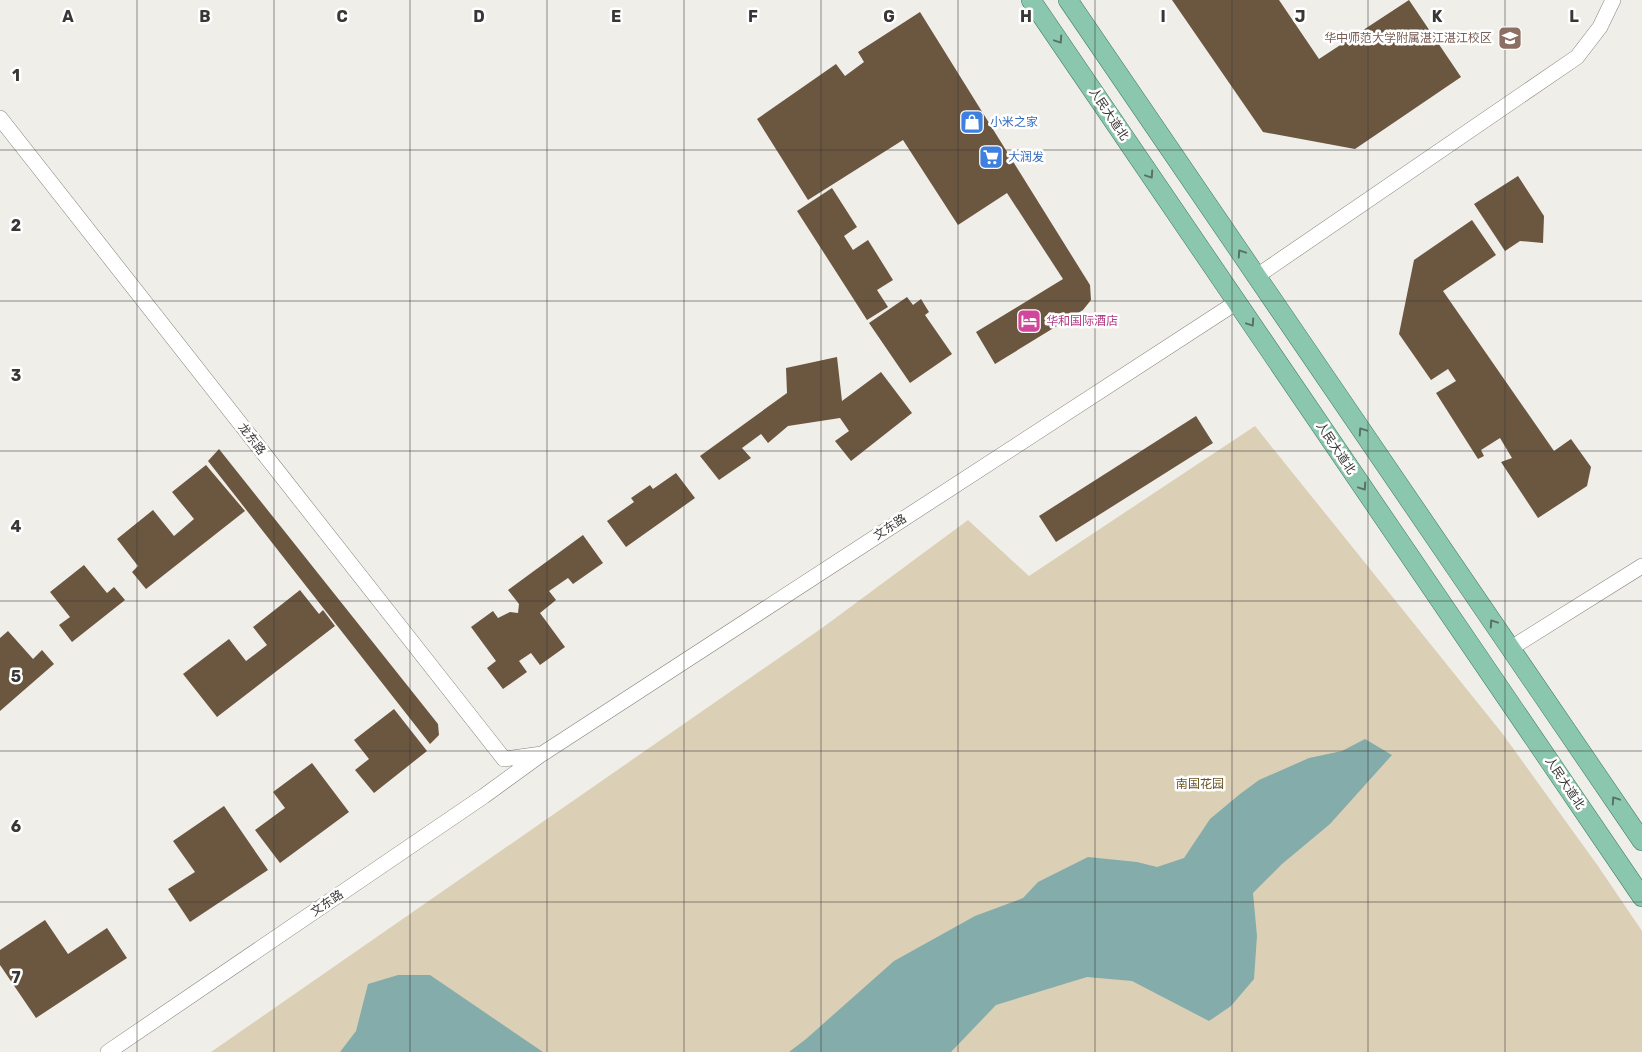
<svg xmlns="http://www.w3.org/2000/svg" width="1642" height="1052" font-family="Rubik,'Noto Sans SC',sans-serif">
<rect width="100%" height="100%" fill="#f0eee9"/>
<path fill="#dbd0b6" d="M1255 426 1502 733 1598 866 1642 931V1052H211L822 628 968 520 1029 576Z"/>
<path fill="#84acab" d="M1365 739 1392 755 1330 824 1282 864 1253 893 1257 936 1254 979 1231 1006 1209 1021 1132 981 1087 977 996 1005 951 1052H789L806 1039 894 961 975 916 1023 898 1038 882 1088 857 1137 862 1157 867 1184 858 1210 819 1240 794 1259 780 1309 758 1342 751Z
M398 975H430L543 1052H340L356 1031 368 984Z"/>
<path fill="#6b5640" d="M1172 0H1279L1319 59 1409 0 1461 77 1355 149 1263 132Z
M920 12 1090 285 1091 300 1083 310 995 364 976 332 1063 279 1007 193 958 225 903 140 808 200 757 119 836 64 845 76 864 62 858 52Z
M1518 176 1544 216 1543 243 1520 241 1505 251 1474 204Z
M832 188 857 227 844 236 853 250 868 240 893 280 877 290 888 307 867 320 797 211Z
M1472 220 1496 255 1443 291 1554 451 1571 439 1591 467 1587 486 1538 518 1501 462 1512 458 1500 438 1481 450 1484 456 1478 459 1436 393 1456 381 1448 369 1431 380 1399 334 1414 260Z
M907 297 913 305 921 299 929 312 925 315 952 354 910 383 869 323Z
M837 357 842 401 881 372 912 413 851 461 835 441 849 431 840 418 788 426 768 443 761 434 742 448 751 458 719 480 700 456 787 393 786 368Z
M1196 416 1213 443 1056 542 1039 516Z
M219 449 438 724 439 735 430 744 208 461Z
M206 465 245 511 146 589 132 572 138 566 117 539 153 510 174 536 194 519 172 492Z
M676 473 695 498 626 547 607 521 634 502 631 498 650 485 653 489Z
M583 535 603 563 573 584 568 578 549 591 556 600 540 613 565 647 540 665 531 653 519 661 527 672 503 689 487 668 496 661 471 627 493 611 498 618 510 612 518 613 519 604 508 590Z
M84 565 107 593 114 587 125 600 72 642 59 625 70 617 50 592Z
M300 590 319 614 323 610 335 626 217 717 183 674 229 639 246 661 267 645 253 627Z
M8 631 33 659 42 650 54 664 0 711V638Z
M394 709 427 751 374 793 355 770 369 759 354 740Z
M312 763 349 812 280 863 255 830 285 808 273 792Z
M224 806 268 870 190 922 168 889 195 872 173 841Z
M45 920 68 954 107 928 127 958 36 1018 0 965V950Z"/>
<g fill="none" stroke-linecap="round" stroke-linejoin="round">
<g stroke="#84827e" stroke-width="16">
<path id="minor" d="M0 118 504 759 542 754 1237 302
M1257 276 1577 57 1600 27 1613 0
M1511 648 1642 566
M108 1052 484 796 539 756"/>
</g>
<g stroke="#3c7d61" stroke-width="20">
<path id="major" d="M1031 0 1642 897
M1068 0 1642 841"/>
</g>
<use href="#minor" stroke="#fff" stroke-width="15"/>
<use href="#major" stroke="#8bc7af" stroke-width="19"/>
</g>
<defs><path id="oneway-chevron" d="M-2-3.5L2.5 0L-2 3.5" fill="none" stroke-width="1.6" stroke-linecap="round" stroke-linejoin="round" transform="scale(1.25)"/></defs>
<g stroke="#597166">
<use href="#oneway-chevron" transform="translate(1059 40) rotate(56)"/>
<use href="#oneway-chevron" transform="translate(1150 175) rotate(56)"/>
<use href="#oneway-chevron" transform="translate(1241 253) rotate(-124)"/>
<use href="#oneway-chevron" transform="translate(1251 323) rotate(56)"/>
<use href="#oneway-chevron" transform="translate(1362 431) rotate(-124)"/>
<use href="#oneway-chevron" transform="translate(1363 487) rotate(56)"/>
<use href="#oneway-chevron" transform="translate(1493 623) rotate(-124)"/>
<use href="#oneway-chevron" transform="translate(1615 800) rotate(-124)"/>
</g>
<path fill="none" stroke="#383735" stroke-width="1" stroke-opacity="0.55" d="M137 0V1052M274 0V1052M410 0V1052M547 0V1052M684 0V1052M821 0V1052M958 0V1052M1095 0V1052M1232 0V1052M1368 0V1052M1505 0V1052M0 150H1642M0 301H1642M0 451H1642M0 601H1642M0 751H1642M0 902H1642"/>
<defs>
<g id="school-square" transform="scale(1.25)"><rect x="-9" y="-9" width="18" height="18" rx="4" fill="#8d6e63" stroke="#fff"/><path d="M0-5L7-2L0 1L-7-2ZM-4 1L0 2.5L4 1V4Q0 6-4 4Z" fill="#fff"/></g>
<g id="shop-square" transform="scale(1.25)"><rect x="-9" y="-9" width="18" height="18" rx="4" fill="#3f7fe0" stroke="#fff"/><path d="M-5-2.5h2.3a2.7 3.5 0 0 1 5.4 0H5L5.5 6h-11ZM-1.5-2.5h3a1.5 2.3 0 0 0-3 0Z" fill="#fff"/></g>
<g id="supermarket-square" transform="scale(1.25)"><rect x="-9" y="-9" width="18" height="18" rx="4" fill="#3f7fe0" stroke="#fff"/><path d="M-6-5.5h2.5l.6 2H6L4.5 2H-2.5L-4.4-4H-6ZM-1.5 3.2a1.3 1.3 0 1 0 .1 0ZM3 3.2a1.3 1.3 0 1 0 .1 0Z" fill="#fff"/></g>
<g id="hotel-square" transform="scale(1.25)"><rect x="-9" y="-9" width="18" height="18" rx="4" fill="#d1479c" stroke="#fff"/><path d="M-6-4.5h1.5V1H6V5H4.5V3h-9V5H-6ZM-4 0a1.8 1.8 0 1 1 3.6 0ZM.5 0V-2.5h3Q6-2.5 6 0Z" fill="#fff"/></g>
</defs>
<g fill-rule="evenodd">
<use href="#school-square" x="1510" y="38"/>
<use href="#shop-square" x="972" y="122"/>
<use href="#supermarket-square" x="991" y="157"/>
<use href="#hotel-square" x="1029" y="321"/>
</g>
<g text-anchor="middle" stroke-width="5" stroke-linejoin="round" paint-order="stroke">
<g font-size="12" fill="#785e54" stroke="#fff" text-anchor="end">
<text x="1492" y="42">华中师范大学附属湛江湛江校区</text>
</g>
<g font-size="12" fill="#383735" stroke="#fff">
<text transform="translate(1109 114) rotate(56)" y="4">人民大道北</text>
<text transform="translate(252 439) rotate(52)" y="4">龙东路</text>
<text transform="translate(1336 448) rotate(56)" y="4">人民大道北</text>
<text transform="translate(890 527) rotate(-33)" y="4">文东路</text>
<text transform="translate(1565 783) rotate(56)" y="4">人民大道北</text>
<text transform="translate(327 903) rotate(-34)" y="4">文东路</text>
</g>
<g font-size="12" fill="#366cbe" stroke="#fff" text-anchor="start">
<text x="990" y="126">小米之家</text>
<text x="1008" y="161">大润发</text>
</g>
<g font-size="12" fill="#b23c85" stroke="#fff" text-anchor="start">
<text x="1046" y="325">华和国际酒店</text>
</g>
<g font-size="12" fill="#685320" stroke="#fff">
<text x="1200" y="788">南国花园</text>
</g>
</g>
<g font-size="16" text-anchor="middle" font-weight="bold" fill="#383735" stroke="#fff" stroke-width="5" stroke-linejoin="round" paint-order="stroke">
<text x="68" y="22">A</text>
<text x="205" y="22">B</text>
<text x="342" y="22">C</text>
<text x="479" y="22">D</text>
<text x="616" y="22">E</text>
<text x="753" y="22">F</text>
<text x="889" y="22">G</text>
<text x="1026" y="22">H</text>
<text x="1163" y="22">I</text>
<text x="1300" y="22">J</text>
<text x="1437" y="22">K</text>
<text x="1574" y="22">L</text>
<text x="16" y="81">1</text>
<text x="16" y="231">2</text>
<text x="16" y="381">3</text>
<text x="16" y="532">4</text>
<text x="16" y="682">5</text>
<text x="16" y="832">6</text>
<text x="16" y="983">7</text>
</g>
</svg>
